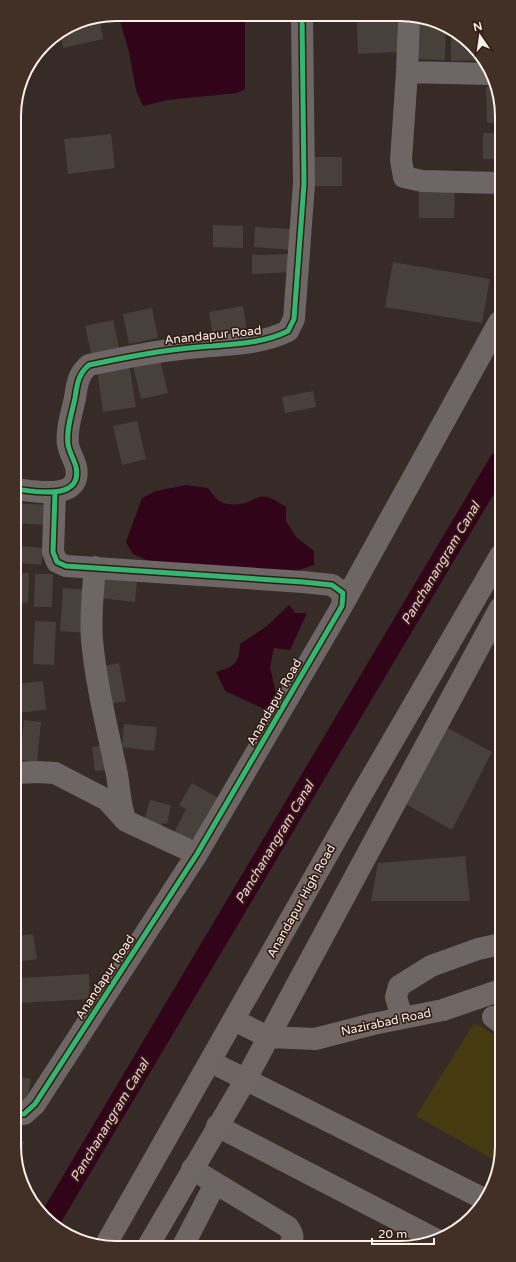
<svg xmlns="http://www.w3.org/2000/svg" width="516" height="1262" font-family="'Varela Round',sans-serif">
<rect width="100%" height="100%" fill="#362b26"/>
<path fill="#463a10" d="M474 1023 501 1038 502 1153 498 1162 416 1116Z"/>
<path fill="#32041a" d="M118 14 245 15V89L237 93 168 100 143 106 136 90 129 52Z
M186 485 208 488C218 504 227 507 245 503 250 502 255 498 260 497 269 495 280 503 286 507V521L296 537 314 551V565L296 571 156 564 133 554 126 542 142 498 156 491Z
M289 605 295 613H307L290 650 274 648 270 667 277 698 271 712 225 691 216 672C235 666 239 664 240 644L267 626Z"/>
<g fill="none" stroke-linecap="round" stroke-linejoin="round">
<path stroke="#32041a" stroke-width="22" d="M49 1221 500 462"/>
</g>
<path fill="#48403b" d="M99 17 103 39 63 48 60 33 77 22Z
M397 20 398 52 358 54 357 22Z
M417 20 429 21 446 30 445 60 415 59Z
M451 32 472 44 482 60 451 61Z
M33 60 34 72H24L25 71Z
M486 87H497L499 90V123H487Z
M483 133H499V159H483Z
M111 134 115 168 68 174 64 139Z
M310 157H342V186H310Z
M419 189H455L454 218H419Z
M213 225 243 226V248L213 247Z
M255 227 292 229 291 250 254 247Z
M291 254 292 272 252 274V255Z
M393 262 490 279 482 323 385 307Z
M243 306 247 330 213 336 209 312Z
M152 308 158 338 129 344 123 314Z
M113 320 121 355 93 361 85 326Z
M159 356 168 393 141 399 132 362Z
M129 364 136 407 103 412 97 369Z
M313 391 316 407 285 413 282 397Z
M137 421 146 459 122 465 113 426Z
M15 503 46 505 45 525 15 523Z
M20 546 44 548 41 565 19 563Z
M16 573H29L28 603 16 602Z
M35 574H53L52 607H34Z
M102 577 137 582 135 602 100 598Z
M63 588 89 590 85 633 60 631Z
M35 621 56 622 54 665 33 664Z
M119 663 126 701 106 705 99 667Z
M43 681 46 710 17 713 16 684Z
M16 720H18V760H16Z
M24 720 41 722 37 762 20 760Z
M124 724 157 727 154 751 122 747Z
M442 725 492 752 452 830 404 803Z
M105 745 108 770 95 771 92 747Z
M192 783 222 800 197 837 186 841 174 833 186 809 179 805Z
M150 800 171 805 167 824 162 823 161 830 144 821Z
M465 856 470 901H371L378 863Z
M33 934 37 959 17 962V936Z
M89 974 90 999 21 1003 20 978Z
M20 1077 31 1079 27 1101 17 1099Z
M17 1140 24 1141 18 1174 17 1172Z"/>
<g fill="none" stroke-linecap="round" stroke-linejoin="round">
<path stroke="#6d6665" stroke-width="22" d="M409 16 407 72 401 160 404 177 422 181 499 183
M407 72 490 74
M15 489C33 491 83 502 76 467 74 459 69 452 68 444 66 429 72 413 75 398 77 385 78 374 89 365 122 358 155 351 189 348 222 344 258 346 288 331L294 319 304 184 302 15
M95 567C93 591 90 616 92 640 96 684 107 727 116 770 120 787 119 805 126 821
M342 606 499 322
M16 773 37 772 55 773 107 800 126 821 197 854
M493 1017 501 1023
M402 1018 396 997 399 986 431 966 478 949 501 944
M211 1062 484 1199
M17 1114H24L35 1104 197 854 342 606 343 593 332 585 303 582 66 566 57 562 53 552 55 493
M217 1126 437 1240
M192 1169 288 1227C293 1234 294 1238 290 1245
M183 1246 215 1184"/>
<path stroke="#706764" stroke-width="22" d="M234 1020 268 1037 315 1039 373 1024 443 1010 501 990
M105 1246 356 804 500 556
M148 1246 246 1079 500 608"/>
<g stroke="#321e15" stroke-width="8">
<path id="cycleway" d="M15 489C33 491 83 502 76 467 74 459 69 452 68 444 66 429 72 413 75 398 77 385 78 374 89 365 122 358 155 351 189 348 222 344 258 346 288 331L294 319 304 184 302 15
M17 1114H24L35 1104 197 854 342 606 343 593 332 585 303 582 66 566 57 562 53 552 55 493"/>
</g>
<use href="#cycleway" stroke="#33b770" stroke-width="5"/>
</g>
<g text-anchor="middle" stroke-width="3.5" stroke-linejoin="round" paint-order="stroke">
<g font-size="12" fill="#fdefe9" stroke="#321e15">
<text transform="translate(213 335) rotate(-6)" y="4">Anandapur Road</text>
<text transform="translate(274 702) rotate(-60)" y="4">Anandapur Road</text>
<text transform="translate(301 901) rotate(-61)" y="4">Anandapur High Road</text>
<text transform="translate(105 977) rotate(-57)" y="4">Anandapur Road</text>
<text transform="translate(386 1022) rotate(-12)" y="4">Nazirabad Road</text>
</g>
<g font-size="13" font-style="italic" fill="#f7c8d8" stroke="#321e15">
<text transform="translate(440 563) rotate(-59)" y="5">Panchanangram Canal</text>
<text transform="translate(274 842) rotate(-59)" y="5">Panchanangram Canal</text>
<text transform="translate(109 1120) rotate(-59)" y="5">Panchanangram Canal</text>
</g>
</g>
<path d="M0 0H516V1262H0ZM116 21H400A95 95 0 0 1 495 116V1146A95 95 0 0 1 400 1241H116A95 95 0 0 1 21 1146V116A95 95 0 0 1 116 21Z" fill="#422f26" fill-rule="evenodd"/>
<path fill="none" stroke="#fdefe9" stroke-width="2" d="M116 21H400A95 95 0 0 1 495 116V1146A95 95 0 0 1 400 1241H116A95 95 0 0 1 21 1146V116A95 95 0 0 1 116 21Z"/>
<g transform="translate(480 36) rotate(347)" stroke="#321e15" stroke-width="3" paint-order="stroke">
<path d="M0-3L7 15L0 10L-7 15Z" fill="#fdefe9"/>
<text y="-6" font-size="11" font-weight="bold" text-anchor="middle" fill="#fdefe9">N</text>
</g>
<path d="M372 1238v6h62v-6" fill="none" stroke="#fdefe9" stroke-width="2"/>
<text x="378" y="1238" font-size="12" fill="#fdefe9" stroke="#321e15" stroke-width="3" paint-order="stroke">20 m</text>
</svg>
